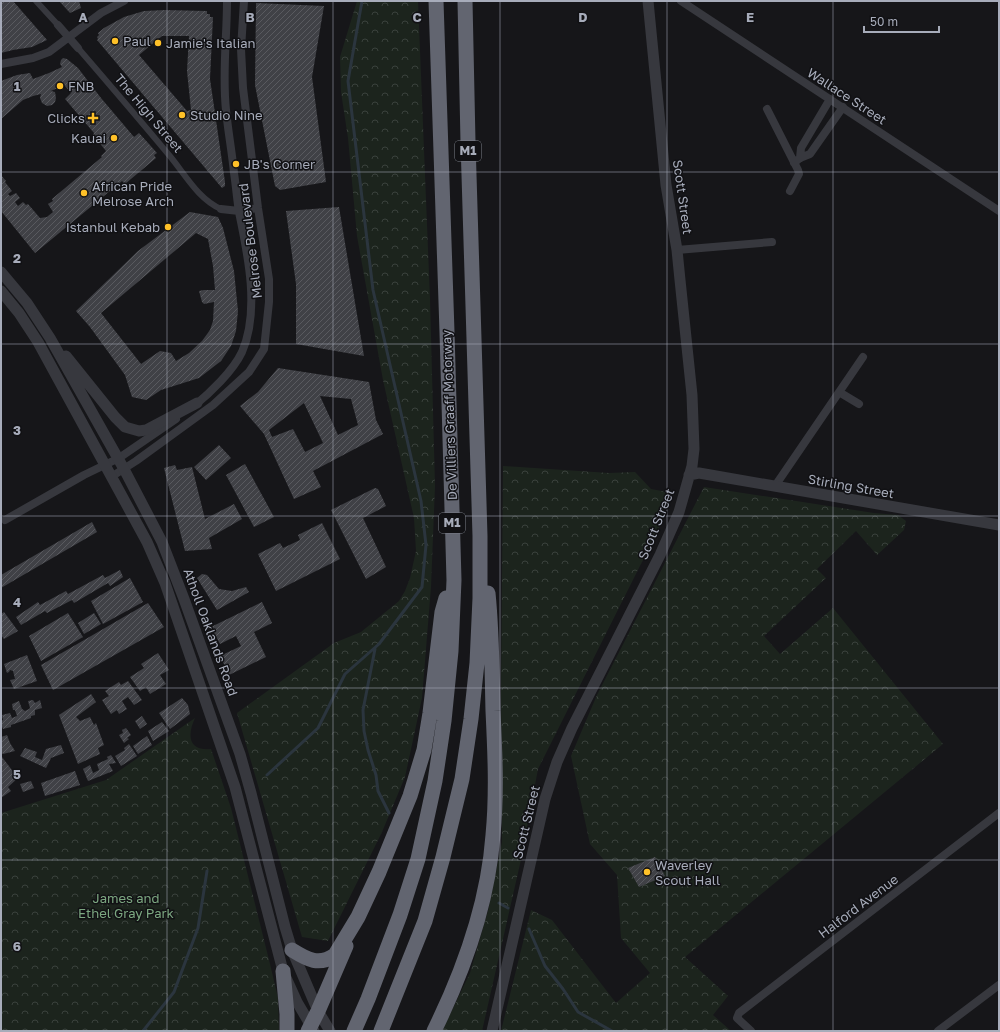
<svg xmlns="http://www.w3.org/2000/svg" width="1000" height="1032" font-family="'Golos Text',sans-serif">
<defs>
<pattern id="forest-crowns" width="20" height="18" patternUnits="userSpaceOnUse"><rect width="20" height="18" fill="#1c241d"/><path d="M2 6a3 3 0 1 1 6 0M12 15a3 3 0 1 1 6 0" fill="none" stroke="#3a413c"/></pattern>
<pattern id="building-hatch" width="6" height="6" patternUnits="userSpaceOnUse"><rect width="6" height="6" fill="#404146"/><path d="M-1 1l2-2M0 6l6-6M5 7l2-2" fill="none" stroke="#595a5f"/></pattern>
</defs>
<rect width="100%" height="100%" fill="#161619"/>
<path fill="url(#forest-crowns)" d="M357 1H418L430 299 435 486 431 587 422 698 405 777 382 832 328 941 302 937 237 713 334 643 361 632 399 601 405 591 410 578 416 551 414 518 383 380 357 236 348 138 341 92 340 57Z
M503 466 609 473 635 472 651 489 667 492 659 528 538 769 520 864 482 1031H442L470 973 488 911 502 842 501 692Z
M704 487 874 513 898 515 906 521 904 530 877 555 856 531 817 569 826 578 764 636 780 654 833 608 943 744 685 957 728 996 713 1015 731 1031H501L531 910 552 920 616 1003 650 973 621 938 617 875 590 844 571 756 597 695Z
M195 718C187 735 188 751 211 749L231 808 270 964 278 998 279 1031H1V813L106 780Z"/>
<g fill="none" stroke-linecap="round" stroke-linejoin="round">
<path stroke="#2b353e" stroke-width="3" d="M375 649 363 710 364 731 368 750 376 775 378 791 389 813
M267 775 318 728 345 674 379 644 422 587 426 545 421 501 373 290 348 81 362 1
M499 903 508 908
M529 929 545 966 563 989 578 1012 612 1031
M143 1031 174 992 198 928 207 871"/>
</g>
<path fill="url(#building-hatch)" fill-rule="evenodd" d="M1 1H13L47 40 32 47 13 50 1 53Z
M59 1H79L81 8 70 13Z
M256 3 324 6 312 77 326 182 280 190 275 186 255 85Z
M165 10 207 11V14H210V17H213L210 79 225 182V186L222 188 97 40 98 39 97 37 99 35 98 33 104 28 124 17 144 11ZM162 36H189L187 71 191 110 187 111 139 55Z
M63 58 67 59 78 68 101 98 134 137 139 133 149 144 157 153 154 155 156 158 125 184 122 181 35 253 1 211V175L6 181 5 182 12 191 8 194 10 196 16 193 20 198 15 202 18 206 23 202 26 205 28 204 40 218 47 217 53 212 48 204 53 201 52 199 102 157 101 156 106 151 93 135 94 133 65 99 71 93 64 85 51 91 55 92 56 98 55 102 52 105 47 106 42 103 40 98 41 94 33 96 23 100 1 119V81L17 75 30 73 33 79 49 73 62 67 60 64 61 60Z
M339 207 348 261 364 356 296 344V284L286 211Z
M190 212 218 217 223 228 234 271 238 311 236 331 231 346 221 361 199 378 161 390 146 400 132 397 125 375 90 327 76 311 138 251ZM196 233 208 239 213 266 215 290H204L199 291 202 302 204 304 214 302 213 321 210 330 202 341 189 353 176 361 171 353 160 351 141 364 101 313Z
M278 368 369 382 376 420 383 434 313 471 321 487 294 499 264 434 240 406 258 392ZM320 396 351 399 358 425 338 435ZM304 403 323 443 305 452 293 429 272 437 269 430Z
M219 445 231 458 206 480 194 467Z
M245 464 274 517 254 527 226 475Z
M175 465 177 470 192 467 205 519 234 504 242 519 209 538 212 549 185 551 164 468Z
M375 488 378 489 386 506 363 518 386 567 366 579 331 510Z
M92 522 97 532 1 588V575Z
M322 523 340 559 276 591 258 554 280 543 283 548 300 540 298 535Z
M120 570 123 577 110 586 108 583 74 603 72 600 47 613 45 611 21 625 16 617 38 602 40 605 66 591 68 594 103 575 105 578Z
M202 574 207 575 219 589 232 591 246 587 249 592 217 610 197 578Z
M130 578 143 602 103 624 91 601Z
M262 602 272 623 254 632 266 657 229 675 220 656 241 646 236 636 220 644 211 627Z
M148 603 164 627 53 690 41 665Z
M4 612 18 631 4 639 1 635V614Z
M68 613 83 637 41 661 29 636Z
M94 613 101 624 84 634 78 623Z
M158 653 169 670 160 675 166 684 150 694 146 687 140 691 130 677 144 668 141 664Z
M27 655 37 681 14 689 10 680 15 679 13 671 10 670 9 672 7 673 4 664Z
M128 681 142 700 134 705 128 697 122 701 127 709 119 714 117 710 111 714 102 700 109 696 105 691 119 682 121 685Z
M91 694 96 702 76 717 80 721 90 717 94 725 96 723 104 745 98 748 100 754 78 764 59 715Z
M182 698 188 705 190 714 170 729 159 713Z
M33 700 35 703 40 700 42 708 35 710V715L31 716V718L11 725V727L3 729 1 725V721L3 720 2 715 10 713 12 718 17 716 15 710H13L12 704 19 701 22 709 25 711 29 709 30 708 28 701Z
M142 716 147 724 140 729 135 721Z
M162 722 169 731 153 741 148 731Z
M126 728 131 735 127 738 129 739 124 743 119 735 123 733 122 730Z
M7 735 10 743 15 751 3 754 1 752V737Z
M147 736 152 745 138 754 133 746Z
M129 744 137 756 121 766 115 756 125 750 124 748Z
M61 745 64 753 51 758 46 768 20 756 25 748 37 752 35 757 42 760 46 749Z
M111 755 116 763 109 764 113 771 88 781 83 769 90 765 93 773 99 770 97 764 108 759 107 757Z
M2 757 18 778 8 787 11 791 1 798V758Z
M75 771 80 785 45 796 41 783Z
M31 781 34 788 23 792 20 784Z
M655 857 665 876 639 887 628 868Z"/>
<g fill="none" stroke-linecap="round" stroke-linejoin="round">
<path stroke="#37383e" stroke-width="6" d="M36 1 58 25
M78 48C109 84 139 119 169 155 185 174 198 199 221 209"/>
<path stroke="#37383e" stroke-width="8" d="M681 1 999 211
M58 25 78 48
M1 64 33 58 49 52 101 13 124 1
M767 109 798 170 799 174 790 191
M800 158 801 148 830 99
M794 163 800 158 810 154 843 107
M221 209 239 211 258 208
M677 250 772 242
M839 392 859 404
M194 406C210 393 233 371 242 352 260 311 248 255 239 212 237 199 236 186 234 173 232 152 228 131 226 110 222 73 227 37 227 1
M111 477 136 461 213 405 249 372 264 349 269 302V279L258 208 243 88 241 49 244 1
M775 486 863 357
M5 520 84 475 119 458 176 419
M751 1031 737 1018 739 1013 999 813
M938 1031 999 985"/>
<path stroke="#37383e" stroke-width="11" d="M1 272 27 303 50 338 124 469 162 542 184 599 240 754 251 793 285 927 292 950 318 1011 330 1031
M1 291 19 313 38 342 147 542 165 583 235 787 283 971 297 1002 314 1031
M66 356 115 417 125 427 139 431 146 430 197 403
M689 475 699 473 999 525
M492 1031 545 799 557 762 572 728 660 555 679 512 692 466 694 449 692 395 680 280 677 250 666 185 648 1"/>
<path stroke="#626570" stroke-width="15" d="M292 950C308 960 319 966 335 955L358 917 379 872 410 796 424 750 430 713 442 612 446 598
M283 971 287 1014V1031
M308 1031 318 1011 346 946
M354 1031 368 999 400 915 418 859 435 781 444 721 451 651 454 580 447 332 436 1
M381 1031 425 921 443 857 462 779 471 719 477 663 480 598V536L468 142 465 1
M434 1031C464 970 488 904 493 835 497 794 495 752 493 711 492 671 492 632 488 593"/>
</g>
<path fill="none" stroke="#a7acba" stroke-width="1" stroke-opacity="0.55" d="M167 1V1031M333 1V1031M500 1V1031M667 1V1031M833 1V1031M1 172H999M1 344H999M1 516H999M1 688H999M1 860H999"/>
<g fill="#ffc128" stroke="#111114" stroke-width="1.5">
<circle cx="115" cy="41" r="4"/>
<circle cx="158" cy="43" r="4"/>
<circle cx="60" cy="86" r="4"/>
<circle cx="182" cy="115" r="4"/>
<path d="M91 112h4v4h4v4h-4v4h-4v-4h-4v-4h4z"/>
<circle cx="114" cy="138" r="4"/>
<circle cx="236" cy="164" r="4"/>
<circle cx="84" cy="193" r="4"/>
<circle cx="168" cy="227" r="4"/>
<circle cx="647" cy="872" r="4"/>
</g>
<g text-anchor="middle" stroke-width="3" stroke-linejoin="round" paint-order="stroke">
<g fill="#111114" stroke="#7a7e88" stroke-width="1">
<rect x="455" y="141" width="26" height="20" rx="3"/>
<rect x="439" y="513" width="26" height="20" rx="3"/>
</g>
<g font-size="12" font-weight="bold" fill="#a7acba">
<text x="468" y="155">M1</text>
<text x="452" y="527">M1</text>
</g>
<g font-size="13" fill="#a7acba" stroke="#111114" text-anchor="start">
<text x="123" y="46">Paul</text>
<text x="166" y="48">Jamie's Italian</text>
<text x="68" y="91">FNB</text>
<text x="190" y="120">Studio Nine</text>
<text x="85" y="123" text-anchor="end">Clicks</text>
<text x="106" y="143" text-anchor="end">Kauai</text>
<text x="244" y="169">JB's Corner</text>
<text x="92" y="191">African Pride<tspan x="92" dy="15">Melrose Arch</tspan></text>
<text x="160" y="232" text-anchor="end">Istanbul Kebab</text>
<text x="655" y="870">Waverley<tspan x="655" dy="15">Scout Hall</tspan></text>
</g>
<g font-size="13" fill="#a7acba" stroke="#111114">
<text transform="translate(847 96) rotate(33)" y="5">Wallace Street</text>
<text transform="translate(149 113) rotate(50)" y="5">The High Street</text>
<text transform="translate(683 197) rotate(82)" y="5">Scott Street</text>
<text transform="translate(250 241) rotate(-97)" y="5">Melrose Boulevard</text>
<text transform="translate(449 415) rotate(-92)" y="5">De Villiers Graaff Motorway</text>
<text transform="translate(851 486) rotate(10)" y="5">Stirling Street</text>
<text transform="translate(656 524) rotate(-68)" y="5">Scott Street</text>
<text transform="translate(211 632) rotate(70)" y="5">Atholl Oaklands Road</text>
<text transform="translate(526 822) rotate(-76)" y="5">Scott Street</text>
<text transform="translate(858 906) rotate(-37)" y="5">Halford Avenue</text>
</g>
<g font-size="13" fill="#7ca781" stroke="#111114">
<text x="126" y="903">James and<tspan x="126" dy="15">Ethel Gray Park</tspan></text>
</g>
</g>
<g font-size="13" text-anchor="middle" font-weight="bold" fill="#a7acba" stroke="#111114" stroke-width="3" stroke-linejoin="round" paint-order="stroke">
<text x="83" y="22">A</text>
<text x="250" y="22">B</text>
<text x="417" y="22">C</text>
<text x="583" y="22">D</text>
<text x="750" y="22">E</text>
<text x="17" y="91">1</text>
<text x="17" y="263">2</text>
<text x="17" y="435">3</text>
<text x="17" y="607">4</text>
<text x="17" y="779">5</text>
<text x="17" y="951">6</text>
</g>
<rect width="1000" height="1032" fill="none" stroke="#a7acba" stroke-width="4"/>
<path d="M864 26v6h75v-6" fill="none" stroke="#a7acba" stroke-width="2"/>
<text x="870" y="26" font-size="12" fill="#a7acba" stroke="#111114" stroke-width="3" paint-order="stroke">50 m</text>
</svg>
